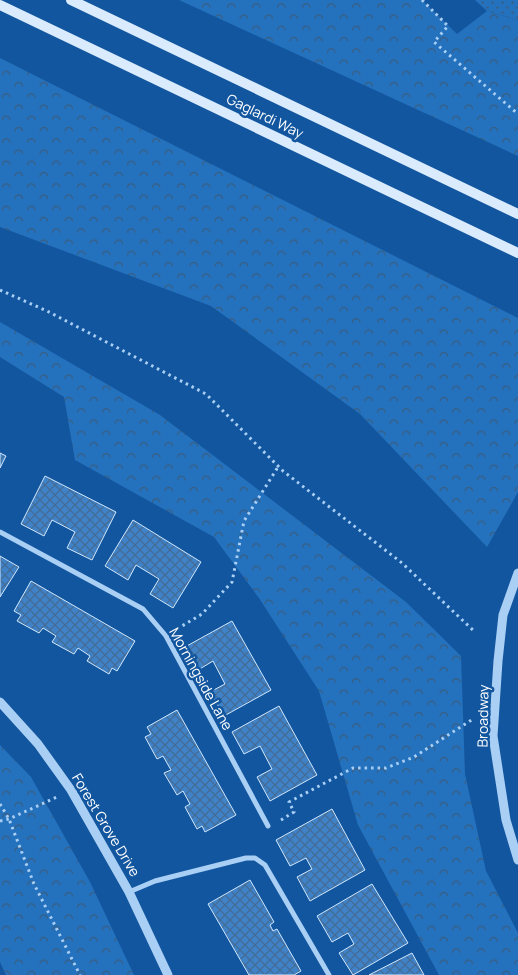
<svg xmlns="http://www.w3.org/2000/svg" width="518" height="975" font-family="Manrope,sans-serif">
<defs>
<pattern id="forest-crowns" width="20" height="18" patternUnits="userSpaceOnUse" patternTransform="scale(1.25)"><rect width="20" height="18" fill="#2471bd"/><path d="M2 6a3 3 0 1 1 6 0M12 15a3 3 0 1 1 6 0" fill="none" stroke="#3a5d7f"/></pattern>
<pattern id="park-dots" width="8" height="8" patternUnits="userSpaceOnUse" patternTransform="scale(1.25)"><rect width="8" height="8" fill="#2471bd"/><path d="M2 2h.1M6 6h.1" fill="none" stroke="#3a5d7f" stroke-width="1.8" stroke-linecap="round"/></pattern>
<pattern id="building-cross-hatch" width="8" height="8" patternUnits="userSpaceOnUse" patternTransform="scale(1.25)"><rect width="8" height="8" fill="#3f82c7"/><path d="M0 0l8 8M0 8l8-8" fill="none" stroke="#446c96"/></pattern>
</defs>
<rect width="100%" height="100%" fill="#12569f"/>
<path fill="url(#forest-crowns)" d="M179 0H422L457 34 487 11 518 20V156Z
M0 58 518 318V492L487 547 360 414 211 306 0 227Z
M0 322 160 415 406 602 461 656 465 774 486 871 518 933V975H439L358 825 319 691 259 598 214 537 75 460 64 397 0 357Z
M0 745 31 777 90 882 134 975H6L0 962Z"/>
<path fill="url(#park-dots)" d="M475 0H518V20L487 11Z"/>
<path fill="url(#building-cross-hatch)" stroke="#d1e8fe" d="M0 453 6 456 0 468Z
M45 476 116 512 92 560 67 548 75 532 52 520 44 536 21 524Z
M133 520 201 562 173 608 150 594 159 579 136 565 128 580 105 566Z
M0 556 19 567 0 597Z
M31 581 135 641 117 671 112 668 109 674 87 661 90 656 78 648 74 654 52 642 56 636 43 628 39 633 17 621 21 615 14 611Z
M232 621 271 690 224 716 210 692 225 684 213 661 198 670 185 647Z
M279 706 317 775 270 801 257 777 272 769 260 746 244 754 232 732Z
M177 710 236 815 205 832 202 826 197 829 185 807 190 804 183 791 177 795 164 773 171 770 163 756 157 759 145 737 151 734 147 727Z
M332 809 365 870 310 901 297 877 312 869 306 858 290 866 276 840Z
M250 880 274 922 270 925 273 931 277 929 301 971 294 975H249L208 904Z
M372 884 408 943 353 975 339 953 354 944 348 933 332 942 317 916Z
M412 953 424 975H369Z"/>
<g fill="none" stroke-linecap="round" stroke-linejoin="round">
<path stroke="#a9cff5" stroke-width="3" stroke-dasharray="2.5 4" stroke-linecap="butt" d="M422 0 448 26 434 42 518 114
M0 290 47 311 206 394 283 471 402 563 475 632
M177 629 202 614 232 582 244 521 278 467
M0 804 9 819 34 884 80 975
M281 820 294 812 289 802 353 768H386L414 757 473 719
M0 821 9 819 57 797"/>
<path stroke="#a9cff5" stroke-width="5" d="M0 532 143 609 166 636 268 826
M129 892 155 881 246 858H255L265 865 329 975"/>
<path stroke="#a9cff5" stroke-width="9" d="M518 573 503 615 498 661 493 736 506 820 518 860
M0 702 38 744 71 790 129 892 168 975"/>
<path stroke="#d9ebfd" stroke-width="10" d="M71 0 518 214
M0 5 518 253"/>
</g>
<g text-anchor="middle" stroke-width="5" stroke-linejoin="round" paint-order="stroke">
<g font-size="14" fill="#fff" stroke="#12569f">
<text transform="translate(265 116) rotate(26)" y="5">Gaglardi Way</text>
<text transform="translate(201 679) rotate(61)" y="5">Morningside Lane</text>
<text transform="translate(483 716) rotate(-89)" y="5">Broadway</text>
<text transform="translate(106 825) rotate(59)" y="5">Forest Grove Drive</text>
</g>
</g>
</svg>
